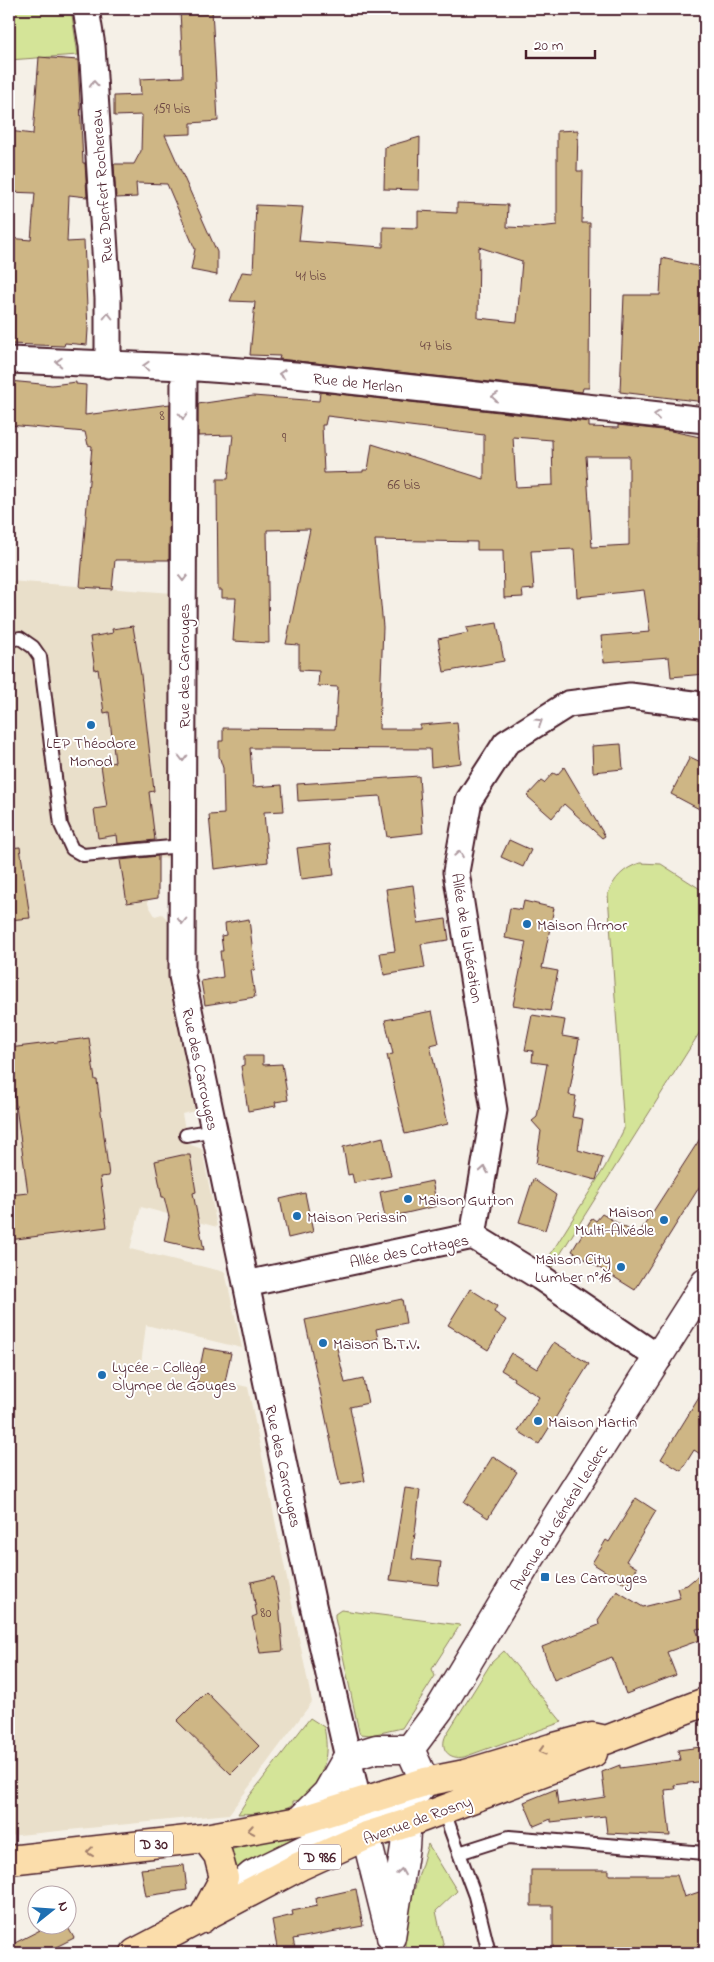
<svg xmlns="http://www.w3.org/2000/svg" width="714" height="1962" font-family="'Indie Flower',sans-serif">
<rect width="100%" height="100%" fill="#f5f0e7"/>
<filter id="ink" filterUnits="userSpaceOnUse"><feTurbulence type="fractalNoise" baseFrequency=".02" numOctaves="2"/><feDisplacementMap in="SourceGraphic" scale="10" xChannelSelector="R" yChannelSelector="G"/><feConvolveMatrix kernelMatrix="1 2 1 2 8 2 1 2 1" color-interpolation-filters="sRGB"/></filter>
<g filter="url(#ink)">
<path fill="#e9dfca" d="M9 581 173 593 172 858 147 859 148 904 155 916 162 914 170 922V976L195 1111 182 1114 188 1144 202 1149 217 1227 141 1207 130 1249 225 1272 242 1348 146 1325 141 1364 248 1387 312 1702 229 1814 9 1836Z"/>
<path fill="#d4e498" stroke="#8f8262" d="M9 9H71L78 55 9 60Z
M640 863 661 864 705 892V1024L549 1272 542 1268 605 1167 624 1129 608 894C614 878 624 868 640 863Z
M341 1610 460 1625 432 1669 435 1676 402 1728 371 1735 360 1734 359 1732 335 1618V1614Z
M504 1651 562 1722 464 1757C449 1760 439 1749 446 1735L491 1663Z
M310 1718 324 1727C329 1751 326 1773 309 1792 305 1798 300 1801 293 1801V1805C276 1814 257 1813 238 1814L248 1798Z
M351 1822 242 1878 229 1850Z
M428 1844 457 1891 436 1911 445 1953H407L402 1931Z"/>
<path fill="#ceb685" stroke="#4a1f2b" fill-rule="evenodd" d="M180 9H212L218 121 191 123V134L165 135 217 252V275L191 270 195 249 167 184 136 183 137 197 116 198 114 164H134L141 151 142 115 114 116V96L141 95 140 79 183 77Z
M39 57 78 60 83 163H85L87 197 69 195 67 242 84 241 88 329 87 345 65 343 64 346 9 344V238L31 240 35 193 9 192V131L33 134Z
M578 130 577 171H583L582 223H590L589 388H583L582 392 279 359 280 356 250 355 255 302 230 301 242 272 253 273 256 205 303 207 299 241 383 247V227L418 228V211L457 213V203L508 205 507 227 530 228 557 225V131ZM479 247 522 261 517 322 478 318Z
M420 137 419 190 384 189 385 147Z
M662 258 705 268V402L620 392 624 295H660Z
M9 381 52 385 76 382V384L86 385 85 415 170 404 169 560H115L112 589 80 587 92 446 88 445 85 432 9 425Z
M320 392 589 422V427L618 428V425L671 431 705 438V500H699L698 556 705 555V594H703V602H700L699 623 705 674 671 677 669 657 604 662 601 636 650 632 644 590 577 597 574 549 531 551 534 589 522 590 523 597 504 598 503 550H477V542L375 540 383 627 379 729H420V725L457 722 461 763 431 767 430 749 250 748 253 787 282 785 284 811 264 812 268 862 214 869 209 815 224 814 223 768 219 756V741H223V728L335 729 338 687 318 686 319 671 299 670V645L286 644 310 529 267 530 269 643 233 641 236 598H222V590H218L217 479H228L233 435 198 436V404L253 396 319 401ZM327 416 484 435V479L372 444 368 470H363V472L324 473 322 425H325ZM513 437 552 440 553 485 516 487ZM586 456H629V545L592 547Z
M497 623 504 661 444 672 438 639 468 633 466 628Z
M133 626 141 675 154 791 149 792 155 840 118 844 117 835 98 838 94 809 107 807 101 765 115 762 109 712 104 713 98 669 95 670 90 637 113 633 112 629Z
M621 744 623 769 593 772 592 746Z
M690 757 705 764V812L671 794Z
M564 767 605 836 602 838 564 804 552 818 527 796 541 781 544 783 553 773 557 775Z
M419 776 423 833 387 837 380 796 298 801 297 784Z
M509 840 531 850 523 867 501 857Z
M330 844 334 875 301 879 297 848Z
M20 847 30 918 9 920V848Z
M158 856V898L127 903 120 860Z
M413 885 418 923 446 919 449 940 421 944 425 968 384 975 380 953 395 951 386 889Z
M524 901 554 908 542 968 558 971 550 1011 513 1005 526 942 505 938 510 908 522 910Z
M249 919 255 970H251L255 997 205 1005 201 981 223 977 220 951H223L221 936 226 935 225 923Z
M432 1011 439 1043 430 1045 448 1124 405 1134 387 1055 393 1054 385 1020Z
M532 1015 565 1020 562 1036 579 1039 569 1095 576 1096 572 1117 583 1119 578 1150 603 1157 596 1180 536 1164 541 1131 532 1121 537 1117 547 1064 532 1062 533 1051 525 1050Z
M89 1038 95 1080H97L109 1176 100 1177 107 1227 9 1240V1195L28 1193 14 1092 9 1093V1048Z
M244 1056H263V1065L282 1064 288 1100 275 1102 276 1106 248 1111 241 1066 244 1065Z
M705 1131V1178L635 1290 572 1251 592 1218 596 1221 602 1214 638 1235Z
M383 1137 391 1176 354 1183 352 1174 348 1175 343 1147Z
M182 1155H190L196 1192 193 1193 204 1250 164 1241 169 1217 164 1197H162L155 1161Z
M533 1179 556 1195 545 1230 519 1222Z
M432 1181 437 1206 385 1218 380 1192Z
M305 1193 313 1232 288 1238 280 1199Z
M470 1289 497 1306 494 1312 506 1320 488 1350 448 1325Z
M402 1299 406 1323 376 1329 378 1339 337 1348 345 1383 363 1379 368 1403 350 1407 365 1481 340 1485 305 1320Z
M554 1342 589 1364 539 1444 518 1431 539 1397 513 1380 514 1378 501 1370 511 1353 537 1369Z
M204 1348 231 1353 224 1387 197 1382Z
M705 1388V1457L694 1450 681 1471 661 1459Z
M493 1456 517 1472 488 1518 464 1502Z
M405 1488 420 1490 412 1559 441 1562 438 1585 390 1580Z
M636 1498 656 1511 626 1561 637 1568 627 1585 592 1563 606 1540 609 1542Z
M705 1570V1628L696 1629 700 1640 667 1652 676 1675 626 1694 612 1657 554 1680 542 1647 599 1625 598 1620 617 1591 643 1607 680 1598 677 1588 687 1585Z
M274 1577 279 1602 283 1651 260 1653 252 1617 257 1615 251 1582Z
M206 1692 259 1746 231 1774 177 1721Z
M701 1747 702 1749H705V1781L674 1785 675 1789 665 1790 670 1836 607 1833 605 1816 551 1822V1819L534 1826 524 1802 556 1789 558 1804 605 1797 602 1772 620 1765V1768L680 1760 678 1750Z
M184 1865 187 1890 146 1896 141 1869Z
M531 1870H609V1875H677L684 1897 705 1890V1953H553V1906H531Z
M356 1889 363 1926 293 1939 296 1953H278L272 1920 293 1915 292 1911 317 1906 316 1898Z
M52 1924H66L74 1938 44 1953H9V1946Z"/>
<g fill="none" stroke-linecap="round" stroke-linejoin="round">
<g stroke="#4a1f2b" stroke-width="16">
<path id="service" d="M9 640 20 638 33 647 40 657 61 825 72 849 83 855 182 846
M186 1135 214 1130
M443 1809 459 1853 509 1837 705 1853
M459 1853 475 1896 489 1953"/>
</g>
<g stroke="#4a1f2b" stroke-width="29">
<path id="minor" d="M86 9 92 46 108 298V365
M9 360 184 367 295 375 705 420
M184 367 182 976 313 1605 363 1823
M473 1236 494 1110 456 872 469 800 506 743 568 704 630 696 701 705 705 707
M246 1284 473 1236 540 1277 659 1358"/>
</g>
<g stroke="#4a1f2b" stroke-width="31">
<path id="tertiary" d="M410 1749 439 1710 526 1565 705 1283
M299 1821 327 1793 347 1758 376 1749H410
M366 1836 388 1925
M221 1902 252 1875 362 1821 408 1802 425 1782 410 1749
M391 1937 405 1847 408 1802 407 1801"/>
</g>
<g stroke="#4a1f2b" stroke-width="31">
<path id="primary" d="M9 1860 205 1838 299 1821 425 1782 465 1774 551 1748 592 1737 606 1740 705 1702
M202 1919 224 1878 218 1855 205 1838
M135 1953 300 1866 366 1836 408 1823 593 1753"/>
</g>
<use href="#service" stroke="#fff" stroke-width="12"/>
<use href="#minor" stroke="#fff" stroke-width="25"/>
<use href="#tertiary" stroke="#fff" stroke-width="28"/>
<use href="#primary" stroke="#fbddab" stroke-width="28"/>
</g>
<defs><path id="oneway-chevron" d="M-2-3.5L2.5 0L-2 3.5" fill="none" stroke-width="1.6" stroke-linecap="round" stroke-linejoin="round" transform="scale(1.25)"/></defs>
<g stroke="#ae9aa0">
<use href="#oneway-chevron" transform="translate(94 84) rotate(-94)"/>
<use href="#oneway-chevron" transform="translate(108 316) rotate(-90)"/>
<use href="#oneway-chevron" transform="translate(59 362) rotate(-177)"/>
<use href="#oneway-chevron" transform="translate(146 366) rotate(-178)"/>
<use href="#oneway-chevron" transform="translate(282 374) rotate(-176)"/>
<use href="#oneway-chevron" transform="translate(495 397) rotate(-174)"/>
<use href="#oneway-chevron" transform="translate(657 415) rotate(-174)"/>
<use href="#oneway-chevron" transform="translate(183 416) rotate(90)"/>
<use href="#oneway-chevron" transform="translate(183 578) rotate(90)"/>
<use href="#oneway-chevron" transform="translate(539 722) rotate(-32)"/>
<use href="#oneway-chevron" transform="translate(183 758) rotate(90)"/>
<use href="#oneway-chevron" transform="translate(459 854) rotate(-80)"/>
<use href="#oneway-chevron" transform="translate(182 921) rotate(90)"/>
<use href="#oneway-chevron" transform="translate(484 1170) rotate(-81)"/>
<use href="#oneway-chevron" transform="translate(401 1872) rotate(-81)"/>
</g>
<g stroke="#a27e6b">
<use href="#oneway-chevron" transform="translate(542 1751) rotate(163)"/>
<use href="#oneway-chevron" transform="translate(251 1830) rotate(170)"/>
<use href="#oneway-chevron" transform="translate(90 1852) rotate(173)"/>
</g>
</g>
<g fill="#1f6fb2" stroke="#fff" stroke-width="2">
<circle cx="91" cy="725" r="5"/>
<circle cx="527" cy="924" r="5"/>
<circle cx="408" cy="1199" r="5"/>
<circle cx="297" cy="1216" r="5"/>
<circle cx="664" cy="1220" r="5"/>
<circle cx="621" cy="1267" r="5"/>
<circle cx="323" cy="1343" r="5"/>
<circle cx="102" cy="1375" r="5"/>
<circle cx="538" cy="1421" r="5"/>
<rect x="540" y="1572" width="10" height="10" rx="2.5"/>
</g>
<g text-anchor="middle" stroke-width="4" stroke-linejoin="round" paint-order="stroke">
<g font-size="14" fill="#6b4542">
<text x="172" y="113">159 bis</text>
<text x="311" y="280">41 bis</text>
<text x="436" y="350">47 bis</text>
<text x="162" y="420">8</text>
<text x="284" y="442">9</text>
<text x="404" y="489">66 bis</text>
<text x="266" y="1617">80</text>
</g>
<g fill="#fff" stroke="#80626b" stroke-width="1">
<rect x="135" y="1831.5" width="38" height="25" rx="4"/>
<rect x="299" y="1844.5" width="42" height="25" rx="4"/>
</g>
<g font-size="15" font-weight="bold" fill="#4a1f2b">
<text x="154" y="1849">D 30</text>
<text x="320" y="1862">D 986</text>
</g>
<g font-size="16" fill="#4a1f2b" stroke="#fff">
<text transform="translate(101 186) rotate(-94)" y="6">Rue Denfert Rochereau</text>
<text transform="translate(358 382) rotate(6)" y="6">Rue de Merlan</text>
<text transform="translate(183 666) rotate(-90)" y="6">Rue des Carrouges</text>
<text transform="translate(468 938) rotate(81)" y="6">Allée de la Libération</text>
<text transform="translate(201 1069) rotate(78)" y="6">Rue des Carrouges</text>
<text transform="translate(409 1250) rotate(-11)" y="6">Allée des Cottages</text>
<text transform="translate(284 1466) rotate(78)" y="6">Rue des Carrouges</text>
<text transform="translate(558 1517) rotate(-58)" y="6">Avenue du Général Leclerc</text>
<text transform="translate(417 1819) rotate(-20)" y="6">Avenue de Rosny</text>
</g>
<g font-size="16" fill="#4a1f2b" stroke="#fff" text-anchor="start">
<text x="91" y="748" text-anchor="middle">LEP Théodore<tspan x="91" dy="18">Monod</tspan></text>
<text x="537" y="930">Maison Armor</text>
<text x="418" y="1205">Maison Gutton</text>
<text x="654" y="1217" text-anchor="end">Maison<tspan x="654" dy="18">Multi-Alvéole</tspan></text>
<text x="307" y="1222">Maison Perissin</text>
<text x="611" y="1264" text-anchor="end">Maison City<tspan x="611" dy="18">Lumber n°16</tspan></text>
<text x="333" y="1349">Maison B.T.V.</text>
<text x="112" y="1372">Lycée - Collège<tspan x="112" dy="18">Olympe de Gouges</tspan></text>
<text x="548" y="1427">Maison Martin</text>
<text x="555" y="1583">Les Carrouges</text>
</g>
</g>
<rect width="714" height="1962" fill="none" stroke="#fff" stroke-width="30"/>
<rect x="15" y="15" width="684" height="1932" fill="none" stroke="#4a1f2b" stroke-width="2" filter="url(#ink)"/>
<g transform="translate(52 1910) rotate(73)"><circle r="24" fill="#ffffff" stroke="#b7a5aa"/>
<path d="M0-4L9 19L0 12L-9 19Z" fill="#1f6fb2"/>
<text y="-8" font-size="14" font-weight="bold" text-anchor="middle" fill="#4a1f2b">N</text>
</g>
<path d="M526 50v8h69v-8" fill="none" stroke="#4a1f2b" stroke-width="2.5"/>
<text x="534" y="50" font-size="15" fill="#4a1f2b" stroke="#ffffff" stroke-width="4" paint-order="stroke">20 m</text>
</svg>
